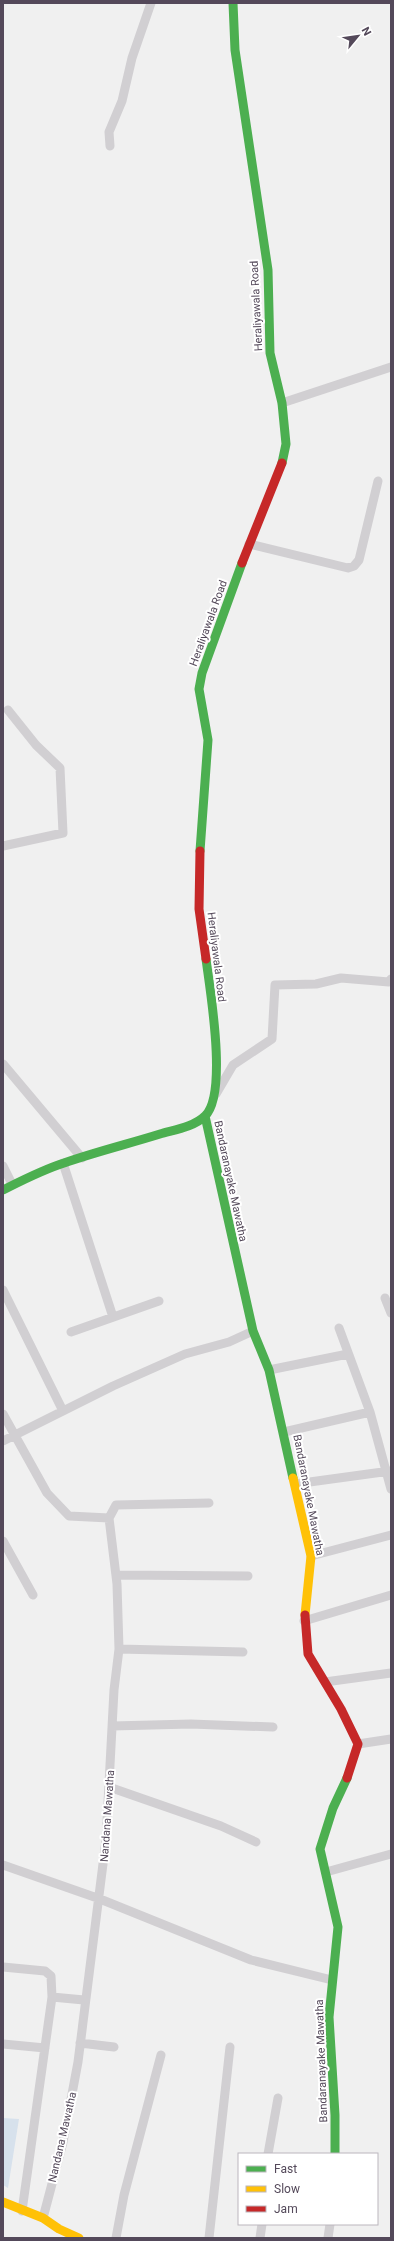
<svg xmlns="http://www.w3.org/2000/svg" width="394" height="2241" font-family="Roboto,sans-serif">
<rect width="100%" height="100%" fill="#f0f0f0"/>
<path fill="#d7e1ec" d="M3 2118 19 2119 8 2188 3 2185Z"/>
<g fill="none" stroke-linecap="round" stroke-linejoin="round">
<path stroke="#d1cfd2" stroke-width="9" d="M110 146 109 132 122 101 132 58 151 3
M282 403 391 367
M249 544 348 568 354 566 359 560 378 481
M3 846 63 833 60 768 36 745 8 710
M3 1064 82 1158
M216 1094 233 1065 272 1039 275 985 316 984 341 978 389 982 391 979
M63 1163 113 1317
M3 1166 12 1184
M3 1290 63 1411
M385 1298 391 1313
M339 1328 370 1412 391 1489
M71 1332 159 1301
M269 1370 348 1354
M3 1414 47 1493 69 1516 109 1518
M284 1432 370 1412
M3 1441 113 1386 185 1354 229 1342 253 1331
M295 1484 390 1471
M3 1541 33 1595
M311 1556 391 1535
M116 1575 248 1576
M304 1621 391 1595
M119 1649 243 1652
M325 1682 391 1673
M112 1726 191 1724 273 1727
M358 1744 391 1739
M109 1787 221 1826 256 1842
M3 1865 100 1899 251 1960 332 1980
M326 1872 391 1854
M3 1967 45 1971 51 1976 52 1997 22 2211
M52 1997 84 2000
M80 2043 114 2047
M3 2044 45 2048
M268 2154 278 2098
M43 2218 63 2142 78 2062 106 1840 114 1690 119 1649 117 1584 109 1518 116 1505 209 1503
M116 2238 124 2195 161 2055
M209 2238 230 2047
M260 2238 262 2224
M328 2238 330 2224"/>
<path stroke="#4caf50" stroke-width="9" d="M233 3 235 50 268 270 270 353 282 403 286 444 282 463
M200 851 208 740 199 689 202 673 242 563
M205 1116 253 1331 269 1370 293 1478
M3 1190C23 1180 42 1170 64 1163 95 1152 128 1144 160 1134 173 1130 194 1127 205 1116 228 1094 210 990 206 959
M335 2154V2115L329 2017 338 1927 320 1849 333 1808 347 1778"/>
<path stroke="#ffc107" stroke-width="9" d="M293 1478 311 1556 305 1615
M3 2202 43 2218 59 2229 79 2238"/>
<path stroke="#c62828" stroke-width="9" d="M242 563 282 463
M200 851 199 909 206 959
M305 1615 308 1654 341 1709 358 1744 347 1778"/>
</g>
<g text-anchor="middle" stroke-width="4" stroke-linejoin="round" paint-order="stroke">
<g font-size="11" fill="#54495a" stroke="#fff">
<text transform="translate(256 306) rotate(-93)" y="4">Heraliyawala Road</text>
<text transform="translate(208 623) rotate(-70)" y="4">Heraliyawala Road</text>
<text transform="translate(217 957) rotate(83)" y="4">Heraliyawala Road</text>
<text transform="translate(231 1181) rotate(78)" y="4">Bandaranayake Mawatha</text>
<text transform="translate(309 1495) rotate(79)" y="4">Bandaranayake Mawatha</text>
<text transform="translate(107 1816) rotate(-86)" y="4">Nandana Mawatha</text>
<text transform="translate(321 2061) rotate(-92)" y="4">Bandaranayake Mawatha</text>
<text transform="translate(62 2137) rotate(-77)" y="4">Nandana Mawatha</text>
</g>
</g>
<rect width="394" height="2241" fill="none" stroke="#54495a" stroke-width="8"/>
<rect x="238" y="2153" width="140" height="72" fill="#ffffff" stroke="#bbb6bd"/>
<rect x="246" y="2166" width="20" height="6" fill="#4caf50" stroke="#bbb6bd"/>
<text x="274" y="2173" font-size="12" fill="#54495a">Fast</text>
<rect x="246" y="2186" width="20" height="6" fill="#ffc107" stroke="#bbb6bd"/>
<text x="274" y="2193" font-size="12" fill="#54495a">Slow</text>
<rect x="246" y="2206" width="20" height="6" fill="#c62828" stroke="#bbb6bd"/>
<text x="274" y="2213" font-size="12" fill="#54495a">Jam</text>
<g transform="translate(358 36) rotate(61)" stroke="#ffffff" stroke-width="3" paint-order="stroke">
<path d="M0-3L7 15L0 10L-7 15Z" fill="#54495a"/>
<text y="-6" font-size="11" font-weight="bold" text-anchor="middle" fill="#54495a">N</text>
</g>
</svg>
